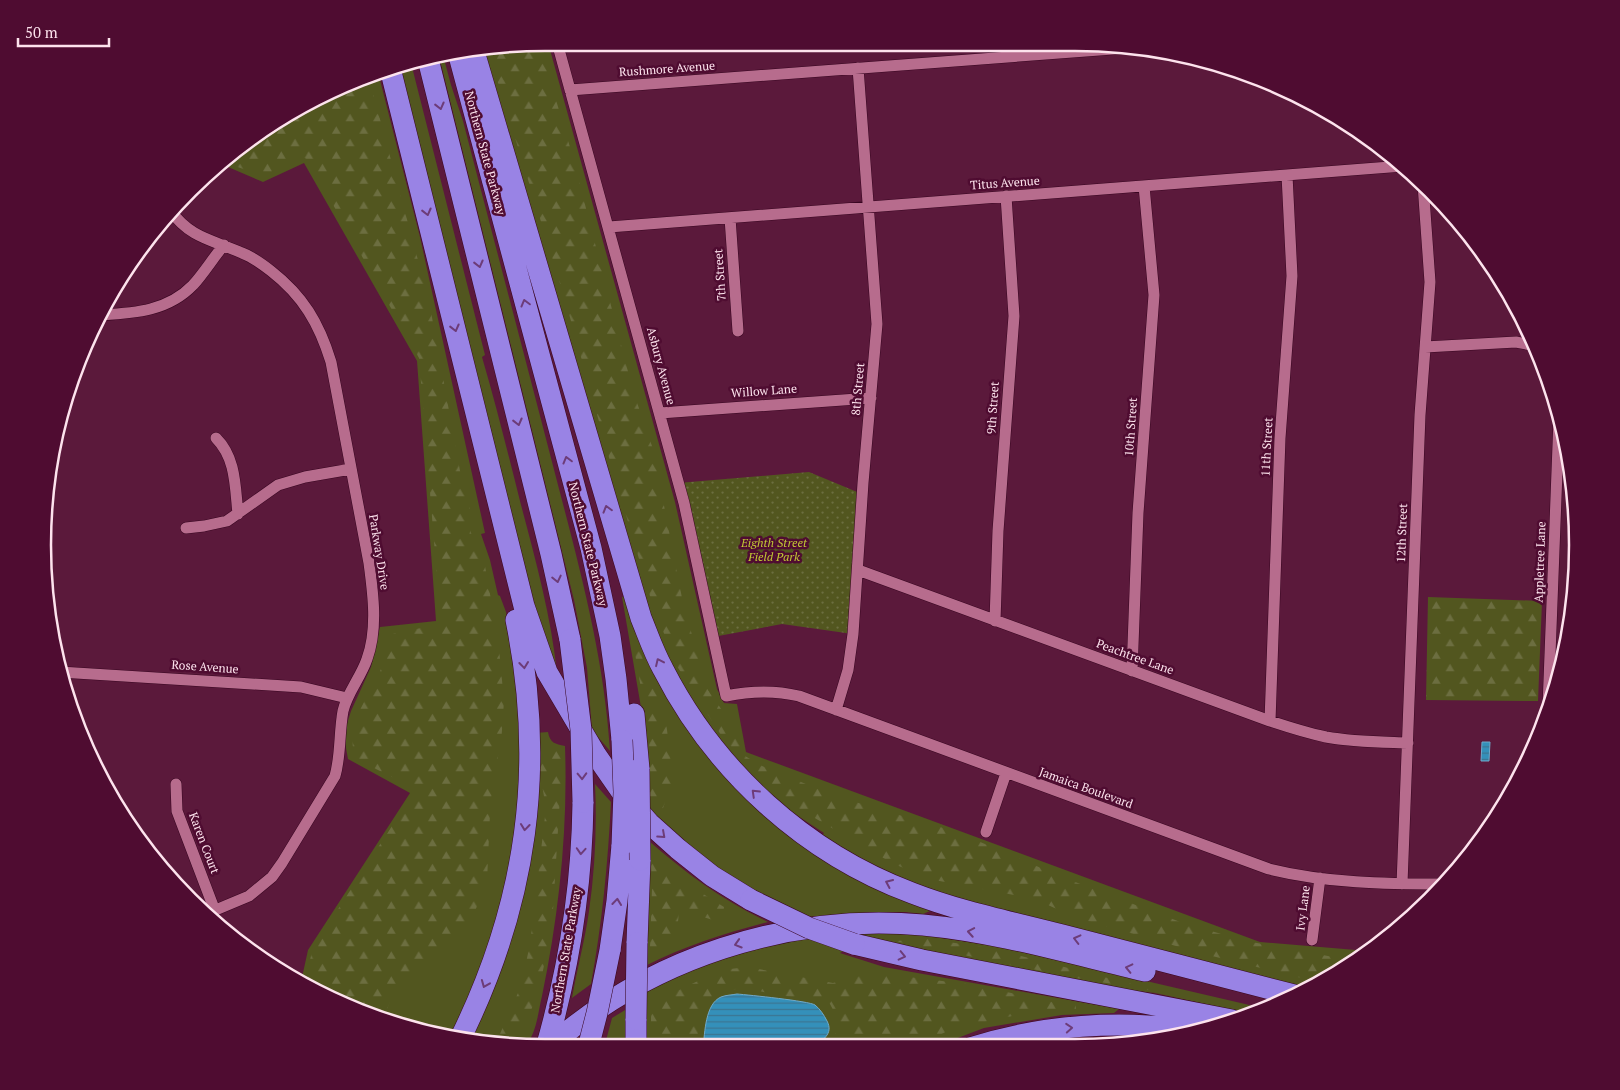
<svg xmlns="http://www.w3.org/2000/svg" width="1620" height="1090" font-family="'PT Serif',serif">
<defs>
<pattern id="forest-firs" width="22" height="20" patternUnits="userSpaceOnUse" patternTransform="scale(1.25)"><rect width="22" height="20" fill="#52561f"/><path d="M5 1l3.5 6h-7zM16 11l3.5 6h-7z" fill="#6c6e40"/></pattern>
<pattern id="park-dots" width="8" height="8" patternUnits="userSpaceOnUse" patternTransform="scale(1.25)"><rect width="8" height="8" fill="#52561f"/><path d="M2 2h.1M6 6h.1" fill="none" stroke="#6c6e40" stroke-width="1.8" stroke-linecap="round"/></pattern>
<pattern id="water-rules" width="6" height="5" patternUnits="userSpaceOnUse" patternTransform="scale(1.25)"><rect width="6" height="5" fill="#3490ba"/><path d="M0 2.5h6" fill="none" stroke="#3c7592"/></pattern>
</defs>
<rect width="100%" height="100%" fill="#5b193b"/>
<path fill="#52561f" d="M549 46 675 502 717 689 724 703 737 704 746 752 1260 942 1368 951 1354 963 1306 988 1252 976 912 886 821 837 824 833 784 807 729 755 693 709 657 638 480 47Z
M443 55 451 85 463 121C492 233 522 346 551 458 576 555 604 651 610 751L592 730 587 668 574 600 439 56Z
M411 63 485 355 482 357C496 405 508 453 520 501 535 558 551 615 557 673L538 624 396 66Z
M378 72 420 237 485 533 481 534 490 560 498 595 500 596 506 612 519 703 520 777 514 852 492 942 451 1038 323 996 301 982 308 950 410 793 348 759 345 743 346 727 351 711 371 667 380 627 436 621 417 361 304 163 263 182 228 167 224 161 266 127Z
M626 596 681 719 713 763 765 814 925 906 930 911 923 914 906 912H875L804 917 737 883 688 845 648 810 643 719 622 597Z
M548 732C550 743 555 744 565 746 568 830 559 914 542 996 538 1012 537 1033 525 1046L465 1040 480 1009 535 733Z
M595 784 611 802C608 863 602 924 591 984L572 998C577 969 585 940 589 911 595 869 597 826 595 784Z
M649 841C687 874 722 900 768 922 725 933 685 946 645 966Z
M872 933 923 935 1000 947 1258 1007 1257 1012 1252 1014 1155 993 1130 990 866 939 840 953 884 967 1119 1009 1114 1013 1062 1015 984 1028 934 1047 643 1048 645 990 709 962 763 947 796 940Z
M630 1007 629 1047 604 1048 612 1018Z
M1131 1037 1161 1039 1075 1047H1019L1074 1039Z"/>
<path fill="url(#forest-firs)" d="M540 46 572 154 633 391 653 449 682 598 706 687 735 729 745 756 762 766 835 796 957 832 1062 877 1183 923 1246 941 1328 956 1358 960 1318 982 1204 954 1074 917 1035 899 929 879 892 863 801 810 756 775 721 735 675 663 650 596 610 461 564 296 487 47Z
M367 77 374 97 429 301 460 471 470 504 469 524 473 541 479 559 485 566 498 639 504 701 501 744 494 773 490 813 487 882 470 923 444 949 405 979 392 997 384 1016 323 996 304 984 313 948 412 795 414 788 356 759C343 724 369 699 381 669 385 659 387 646 388 635L435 625 439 622 440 615 419 358 308 160 303 157 266 177 232 165 228 159 266 127Z
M1428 597 1542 601 1538 701 1426 700Z
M635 640 639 643 645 668 656 691 666 722 670 754 673 780 663 808 652 809 650 799 649 735 634 648Z
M546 747 561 748V781L552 926 538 995 517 1040 515 1045 496 1043 521 986 530 944 546 808 540 773V756Z
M654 859C666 861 671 872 680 878 694 889 710 898 724 907L723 915 713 920 700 916 688 910 679 912C677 936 675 940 653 951L650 947 652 888 651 863Z
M928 939 989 948 1163 992 1087 980 894 941Z
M748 967 833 983 868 972 975 985 1052 1002 1076 1005V1009L1026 1013 952 1029 914 1047H827L841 1025 830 1004 742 988 725 991 715 997 699 1026 696 1047H651V1010L656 1001 721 970Z"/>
<path fill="url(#park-dots)" d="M809 472 862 494 853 634 782 624 713 637 678 483Z"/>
<path fill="url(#water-rules)" stroke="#70a9c9" d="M1482 742H1490L1489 761H1481Z
M737 994C749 995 809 1001 815 1005 820 1009 824 1015 827 1021 834 1034 822 1041 812 1047H703C705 1033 705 1004 721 997 726 995 732 995 737 994Z"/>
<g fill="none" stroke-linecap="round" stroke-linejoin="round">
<g stroke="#380621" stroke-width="12">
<path id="minor" d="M558 46 684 503 726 696C750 691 774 690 799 696L1269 869C1326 883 1386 884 1444 884
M570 90 1126 48
M171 211C190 238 213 240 242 253 253 257 262 264 271 271 303 296 319 323 331 362L369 563C373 593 378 629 367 659 361 677 347 693 343 711 339 733 341 755 335 776L282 863 272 877 249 896 206 914
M730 218 738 331
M609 227 1403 166
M102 315C135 313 168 311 193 285 204 273 213 258 224 245
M1425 347 1516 342 1536 346
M660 413 871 398
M216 438C236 458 235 486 238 514
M186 528 204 526 227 521 278 485 305 477 351 469
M858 570 1270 721C1288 727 1307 733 1326 737 1353 742 1381 742 1408 743
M995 621 998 531 1014 316 1006 196
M1132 671 1138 513 1154 295 1144 186
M60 672 301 687 347 698
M1548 707 1559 419
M836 710 848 670 853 634 863 483 877 324 858 68
M1270 721 1280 438 1292 276 1287 175
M176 784 177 811 215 911
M986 832 1006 773
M1402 884 1420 415 1430 282 1423 184
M1312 940 1320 878"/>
</g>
<g stroke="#380621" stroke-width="22">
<path id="motorway" d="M473 48 641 618C648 635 654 653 663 669 715 771 805 853 912 893 961 912 1012 922 1062 935 1139 955 1217 975 1294 995
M458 52 591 548 610 636 616 679 622 740
M428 59 551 554 570 640
M390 68 524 606 547 672 596 755 621 791 649 823 678 849 712 876 751 900
M634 714 639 769
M637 943 640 860
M854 944 922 960 1232 1020
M610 950 617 901 622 845
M460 1039C527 904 546 767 516 620
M546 1048C569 968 582 885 583 802
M548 1048C649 958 788 913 923 925 998 932 1072 954 1145 971
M636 1048V1019
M970 1048C1042 1025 1121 1019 1195 1031"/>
</g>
<use href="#minor" stroke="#b76c8d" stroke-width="11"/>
<use href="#motorway" stroke="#9983e5" stroke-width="21"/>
<g stroke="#380621" stroke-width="22" stroke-linecap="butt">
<path id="motorway-bridge" d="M570 640 581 730 583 802
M639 769 640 860
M622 845 624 792 622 740
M751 900 809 928 854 944
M636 1019 637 943
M588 1048 597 1013 610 950"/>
</g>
<use href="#motorway-bridge" stroke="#9983e5" stroke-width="21"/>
</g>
<defs><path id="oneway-chevron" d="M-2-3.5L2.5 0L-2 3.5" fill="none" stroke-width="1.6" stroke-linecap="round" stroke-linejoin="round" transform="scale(1.25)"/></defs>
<g stroke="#6d3c79">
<use href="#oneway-chevron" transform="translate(440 106) rotate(76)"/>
<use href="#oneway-chevron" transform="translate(427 212) rotate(76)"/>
<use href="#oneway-chevron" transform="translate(479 264) rotate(76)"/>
<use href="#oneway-chevron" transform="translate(525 303) rotate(-105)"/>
<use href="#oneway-chevron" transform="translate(455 328) rotate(76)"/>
<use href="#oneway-chevron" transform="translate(518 422) rotate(76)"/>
<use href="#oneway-chevron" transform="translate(567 460) rotate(-105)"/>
<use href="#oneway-chevron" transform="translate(607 509) rotate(-106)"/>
<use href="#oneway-chevron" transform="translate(557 579) rotate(77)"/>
<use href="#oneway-chevron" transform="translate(659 662) rotate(-115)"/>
<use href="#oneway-chevron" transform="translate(524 665) rotate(83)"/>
<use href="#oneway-chevron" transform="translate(582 776) rotate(88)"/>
<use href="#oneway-chevron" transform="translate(755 793) rotate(-136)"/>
<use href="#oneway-chevron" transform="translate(525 827) rotate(96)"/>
<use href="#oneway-chevron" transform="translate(662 835) rotate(42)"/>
<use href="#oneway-chevron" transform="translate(581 851) rotate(94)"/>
<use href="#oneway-chevron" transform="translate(889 883) rotate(-156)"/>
<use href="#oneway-chevron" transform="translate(617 902) rotate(-84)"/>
<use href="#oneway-chevron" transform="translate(971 932) rotate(-170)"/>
<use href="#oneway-chevron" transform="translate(1077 939) rotate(-166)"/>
<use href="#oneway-chevron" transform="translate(738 944) rotate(163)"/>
<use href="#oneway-chevron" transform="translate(902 956) rotate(13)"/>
<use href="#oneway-chevron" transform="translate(1129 968) rotate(-167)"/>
<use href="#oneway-chevron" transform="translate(485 984) rotate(112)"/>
<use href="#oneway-chevron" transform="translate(1069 1028) rotate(-4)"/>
</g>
<g text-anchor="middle" stroke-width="5" stroke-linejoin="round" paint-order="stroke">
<g font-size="12" fill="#fde3ed" stroke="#4f0c31">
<text transform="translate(667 69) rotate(-4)" y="4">Rushmore Avenue</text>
<text transform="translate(485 153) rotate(75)" y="4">Northern State Parkway</text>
<text transform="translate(1005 183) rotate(-4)" y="4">Titus Avenue</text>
<text transform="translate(720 275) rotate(-94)" y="4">7th Street</text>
<text transform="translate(661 366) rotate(75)" y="4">Asbury Avenue</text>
<text transform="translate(858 389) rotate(-85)" y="4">8th Street</text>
<text transform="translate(764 391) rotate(-4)" y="4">Willow Lane</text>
<text transform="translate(993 408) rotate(-86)" y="4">9th Street</text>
<text transform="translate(1131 427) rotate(-86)" y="4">10th Street</text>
<text transform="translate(1267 447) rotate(-87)" y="4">11th Street</text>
<text transform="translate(1402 533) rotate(-88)" y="4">12th Street</text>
<text transform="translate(588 544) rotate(76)" y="4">Northern State Parkway</text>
<text transform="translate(379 552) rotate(81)" y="4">Parkway Drive</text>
<text transform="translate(1540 562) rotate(-88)" y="4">Appletree Lane</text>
<text transform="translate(1135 657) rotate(20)" y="4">Peachtree Lane</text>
<text transform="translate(205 667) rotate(4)" y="4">Rose Avenue</text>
<text transform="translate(1086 788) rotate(20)" y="4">Jamaica Boulevard</text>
<text transform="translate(204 843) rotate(69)" y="4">Karen Court</text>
<text transform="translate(1303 908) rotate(-83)" y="4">Ivy Lane</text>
<text transform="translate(566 950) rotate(-80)" y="4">Northern State Parkway</text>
</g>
<g font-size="12" font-style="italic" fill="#c1c934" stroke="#4f0c31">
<text x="774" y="547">Eighth Street<tspan x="774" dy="14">Field Park</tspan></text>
</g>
</g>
<path d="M0 0H1620V1090H0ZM545 51H1075A494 494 0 0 1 1569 545V545A494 494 0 0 1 1075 1039H545A494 494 0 0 1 51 545V545A494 494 0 0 1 545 51Z" fill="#4f0c31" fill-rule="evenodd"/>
<path fill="none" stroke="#fde3ed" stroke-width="2.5" d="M545 51H1075A494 494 0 0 1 1569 545V545A494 494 0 0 1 1075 1039H545A494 494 0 0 1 51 545V545A494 494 0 0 1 545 51Z"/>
<path d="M18 38v8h91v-8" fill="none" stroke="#fde3ed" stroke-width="2.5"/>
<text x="25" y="38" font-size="15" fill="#fde3ed" stroke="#4f0c31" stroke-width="4" paint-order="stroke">50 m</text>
</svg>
